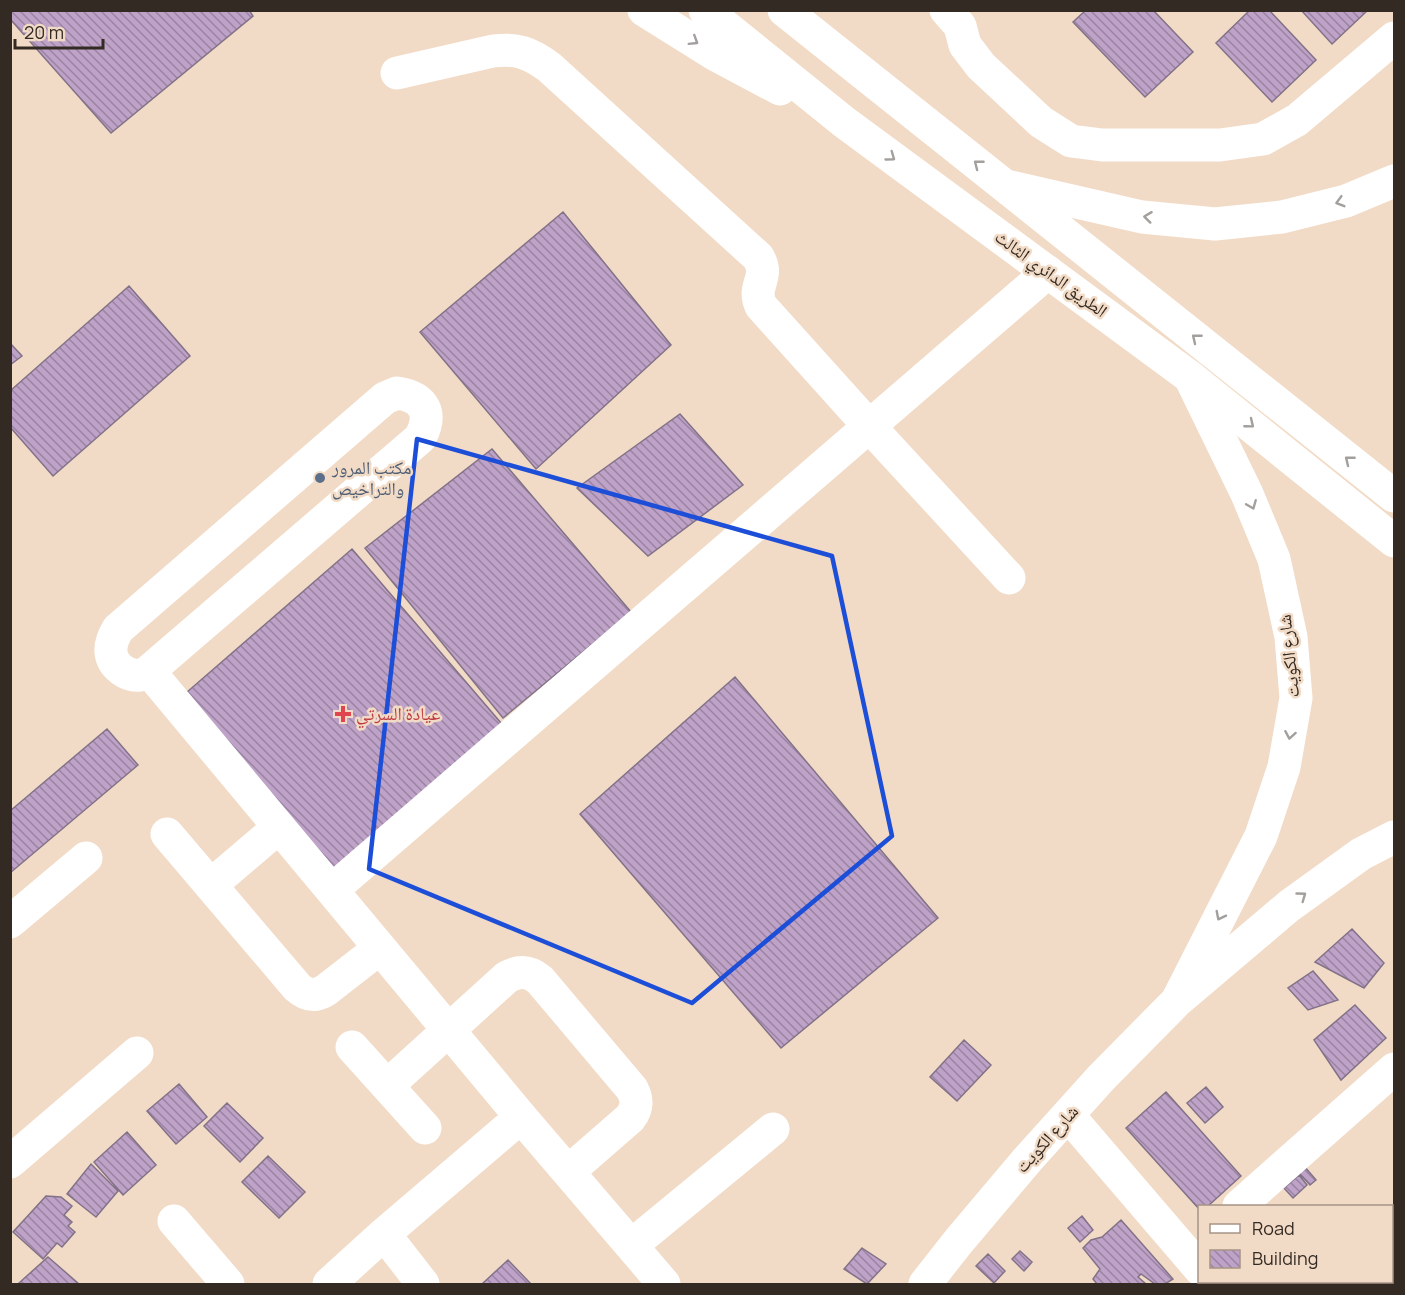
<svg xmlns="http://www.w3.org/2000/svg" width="1405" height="1295" font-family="Manrope,'Noto Naskh Arabic',sans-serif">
<defs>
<pattern id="building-back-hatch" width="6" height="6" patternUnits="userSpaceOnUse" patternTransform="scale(1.5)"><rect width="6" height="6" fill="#bea2c8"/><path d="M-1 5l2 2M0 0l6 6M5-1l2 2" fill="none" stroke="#9b84a2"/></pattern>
</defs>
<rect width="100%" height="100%" fill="#f2dbc6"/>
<path fill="url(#building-back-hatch)" stroke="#827287" stroke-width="1.5" d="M10 10H249L253 16 111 133 10 19Z
M1086 10H1153L1193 52 1145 97 1073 22Z
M1250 10H1269L1316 60 1272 102 1216 43Z
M1301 10H1368L1332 44Z
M563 212 671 345 536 469 420 332Z
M129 286 190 356 53 476 10 427V391Z
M10 343 22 356 10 365Z
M680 414 743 485 648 556 577 488Z
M492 449 631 612 503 718 365 548Z
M352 549 507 730 331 877 179 699Z
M735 677 938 918 781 1048 580 814Z
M107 729 138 765 10 873V811Z
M1352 929 1384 963 1364 988 1315 962Z
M1313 971 1338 1000 1308 1010 1288 988Z
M1355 1005 1386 1038 1341 1080 1314 1040Z
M964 1040 991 1065 957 1101 930 1077Z
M179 1084 207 1117 176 1144 147 1111Z
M1206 1087 1223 1107 1205 1123 1187 1103Z
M1166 1092 1241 1176 1208 1206H1200V1210L1126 1128Z
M227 1103 263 1138 240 1162 204 1126Z
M127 1132 156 1165 123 1195 94 1162Z
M268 1156 305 1192 279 1218 242 1182Z
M91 1164 118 1191 96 1217 67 1194Z
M1304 1166 1316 1180 1310 1185 1298 1172Z
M1299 1175 1307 1185 1293 1198 1284 1188Z
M46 1196 61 1197 72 1206 64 1215 72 1222 68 1226 75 1232 62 1247 57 1243 43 1259 13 1232Z
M1082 1216 1093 1230 1080 1242 1068 1228Z
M1121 1220 1173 1279 1165 1284H1155L1141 1274 1138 1277 1146 1284H1097L1093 1279 1100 1269 1083 1248 1091 1240 1102 1237Z
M862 1248 886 1264 867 1284 844 1269Z
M1020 1251 1032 1262 1024 1271 1012 1259Z
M988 1254 1005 1271 994 1283 976 1266Z
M48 1257 79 1284H21L19 1283Z
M1392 1257 1394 1261V1284H1350L1348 1282H1392Z
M508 1260 531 1284H482Z
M1265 1282H1340L1343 1284H1267Z"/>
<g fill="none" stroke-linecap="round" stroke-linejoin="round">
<path stroke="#fff" stroke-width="33" d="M946 10 960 26 965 45 981 66 1041 122 1071 141 1102 145H1220L1263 139 1297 120 1394 38
M397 73 493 51C517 48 530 53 549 67L758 257C771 278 751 285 761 306L869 426 1009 578
M397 393C425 397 433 414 420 438L149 671C146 673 143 675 140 675 135 676 129 674 125 672 107 661 108 645 118 629L385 398Z
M149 671 521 1117 664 1284
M167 834 297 987C307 996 315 997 326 990L380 948
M211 885 279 827
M332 890 1048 272
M10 922 86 858
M352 1047 425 1128
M387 1086 507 977C520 970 529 971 540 980L632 1089C638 1100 637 1109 630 1118L568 1172
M1068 1115 1200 1269
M10 1162 137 1053
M1239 1206 1394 1069
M174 1221 228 1284
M384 1234 521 1117
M632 1245 773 1129
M329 1284 384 1234 423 1284"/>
<path stroke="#fff" stroke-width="33" d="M1006 186 1142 217 1215 224 1282 217 1346 201 1394 181
M1177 1001 1261 836 1284 767 1296 698 1291 637 1274 559 1247 494 1190 377
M925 1284 958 1242 1028 1159 1101 1078 1177 1001 1289 906 1361 854 1394 837"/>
<path stroke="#fff" stroke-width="33" d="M644 10 716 55 780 89
M705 10 844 122 1190 377 1394 541
M784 10 1394 496"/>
</g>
<defs><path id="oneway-chevron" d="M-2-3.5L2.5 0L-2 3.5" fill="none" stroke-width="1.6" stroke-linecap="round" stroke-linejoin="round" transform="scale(1.5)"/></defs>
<g stroke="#a39f9c">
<use href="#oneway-chevron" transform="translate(694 41) rotate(32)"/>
<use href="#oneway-chevron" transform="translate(891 157) rotate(36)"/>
<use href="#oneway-chevron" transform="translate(978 164) rotate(-142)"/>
<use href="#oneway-chevron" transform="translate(1340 202) rotate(164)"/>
<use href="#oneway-chevron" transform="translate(1148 217) rotate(-173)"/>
<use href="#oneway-chevron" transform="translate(1196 338) rotate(-141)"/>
<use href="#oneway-chevron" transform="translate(1250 424) rotate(39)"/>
<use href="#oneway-chevron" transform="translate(1349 460) rotate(-141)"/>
<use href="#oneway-chevron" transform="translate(1252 505) rotate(68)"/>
<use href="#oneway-chevron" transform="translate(1290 735) rotate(100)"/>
<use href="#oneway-chevron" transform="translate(1302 896) rotate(-36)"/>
<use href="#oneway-chevron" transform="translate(1220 916) rotate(117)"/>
</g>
<path fill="none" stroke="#1d4ed8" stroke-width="4.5" stroke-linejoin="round" d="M417 439 832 556 892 836 692 1003 369 869Z"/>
<circle fill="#5c6f8a" stroke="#f2dbc6" stroke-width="2" cx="320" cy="478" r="6"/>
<path fill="#e0444e" stroke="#f2dbc6" stroke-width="2" d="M340 705h6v6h6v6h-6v6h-6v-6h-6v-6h6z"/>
<g text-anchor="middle" stroke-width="5" stroke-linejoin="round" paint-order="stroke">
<g font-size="18" fill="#332a23" stroke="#f2dbc6">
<text transform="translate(1051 274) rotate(36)" y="6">الطريق الدائري الثالث</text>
<text transform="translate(1289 656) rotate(-96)" y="6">شارع الكويت</text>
<text transform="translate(1047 1139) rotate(-48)" y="6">شارع الكويت</text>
</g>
<g font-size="18" fill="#4e5e75" stroke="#f2dbc6" text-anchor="start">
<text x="332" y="474">مكتب المرور<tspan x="332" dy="21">والتراخيص</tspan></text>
</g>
<g font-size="18" fill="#be3a42" stroke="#f2dbc6" text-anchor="start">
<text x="356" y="720">عيادة السرتي</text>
</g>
</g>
<rect width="1405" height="1295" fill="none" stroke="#332a23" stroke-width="24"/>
<rect x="1198" y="1205" width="195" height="78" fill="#f2dbc6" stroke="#a69485" stroke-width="1.5"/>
<rect x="1210" y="1224" width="30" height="9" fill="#ffffff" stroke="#a69485" stroke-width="1.5"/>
<text x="1252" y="1235" font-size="18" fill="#332a23">Road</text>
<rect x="1210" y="1250" width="30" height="18" fill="url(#building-back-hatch)" stroke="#a69485" stroke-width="1.5"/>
<text x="1252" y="1265" font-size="18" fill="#332a23">Building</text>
<path d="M15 39v9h88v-9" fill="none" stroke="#332a23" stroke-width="3"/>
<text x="24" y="39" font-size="18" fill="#332a23" stroke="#f2dbc6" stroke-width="4.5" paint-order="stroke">20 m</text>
</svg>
